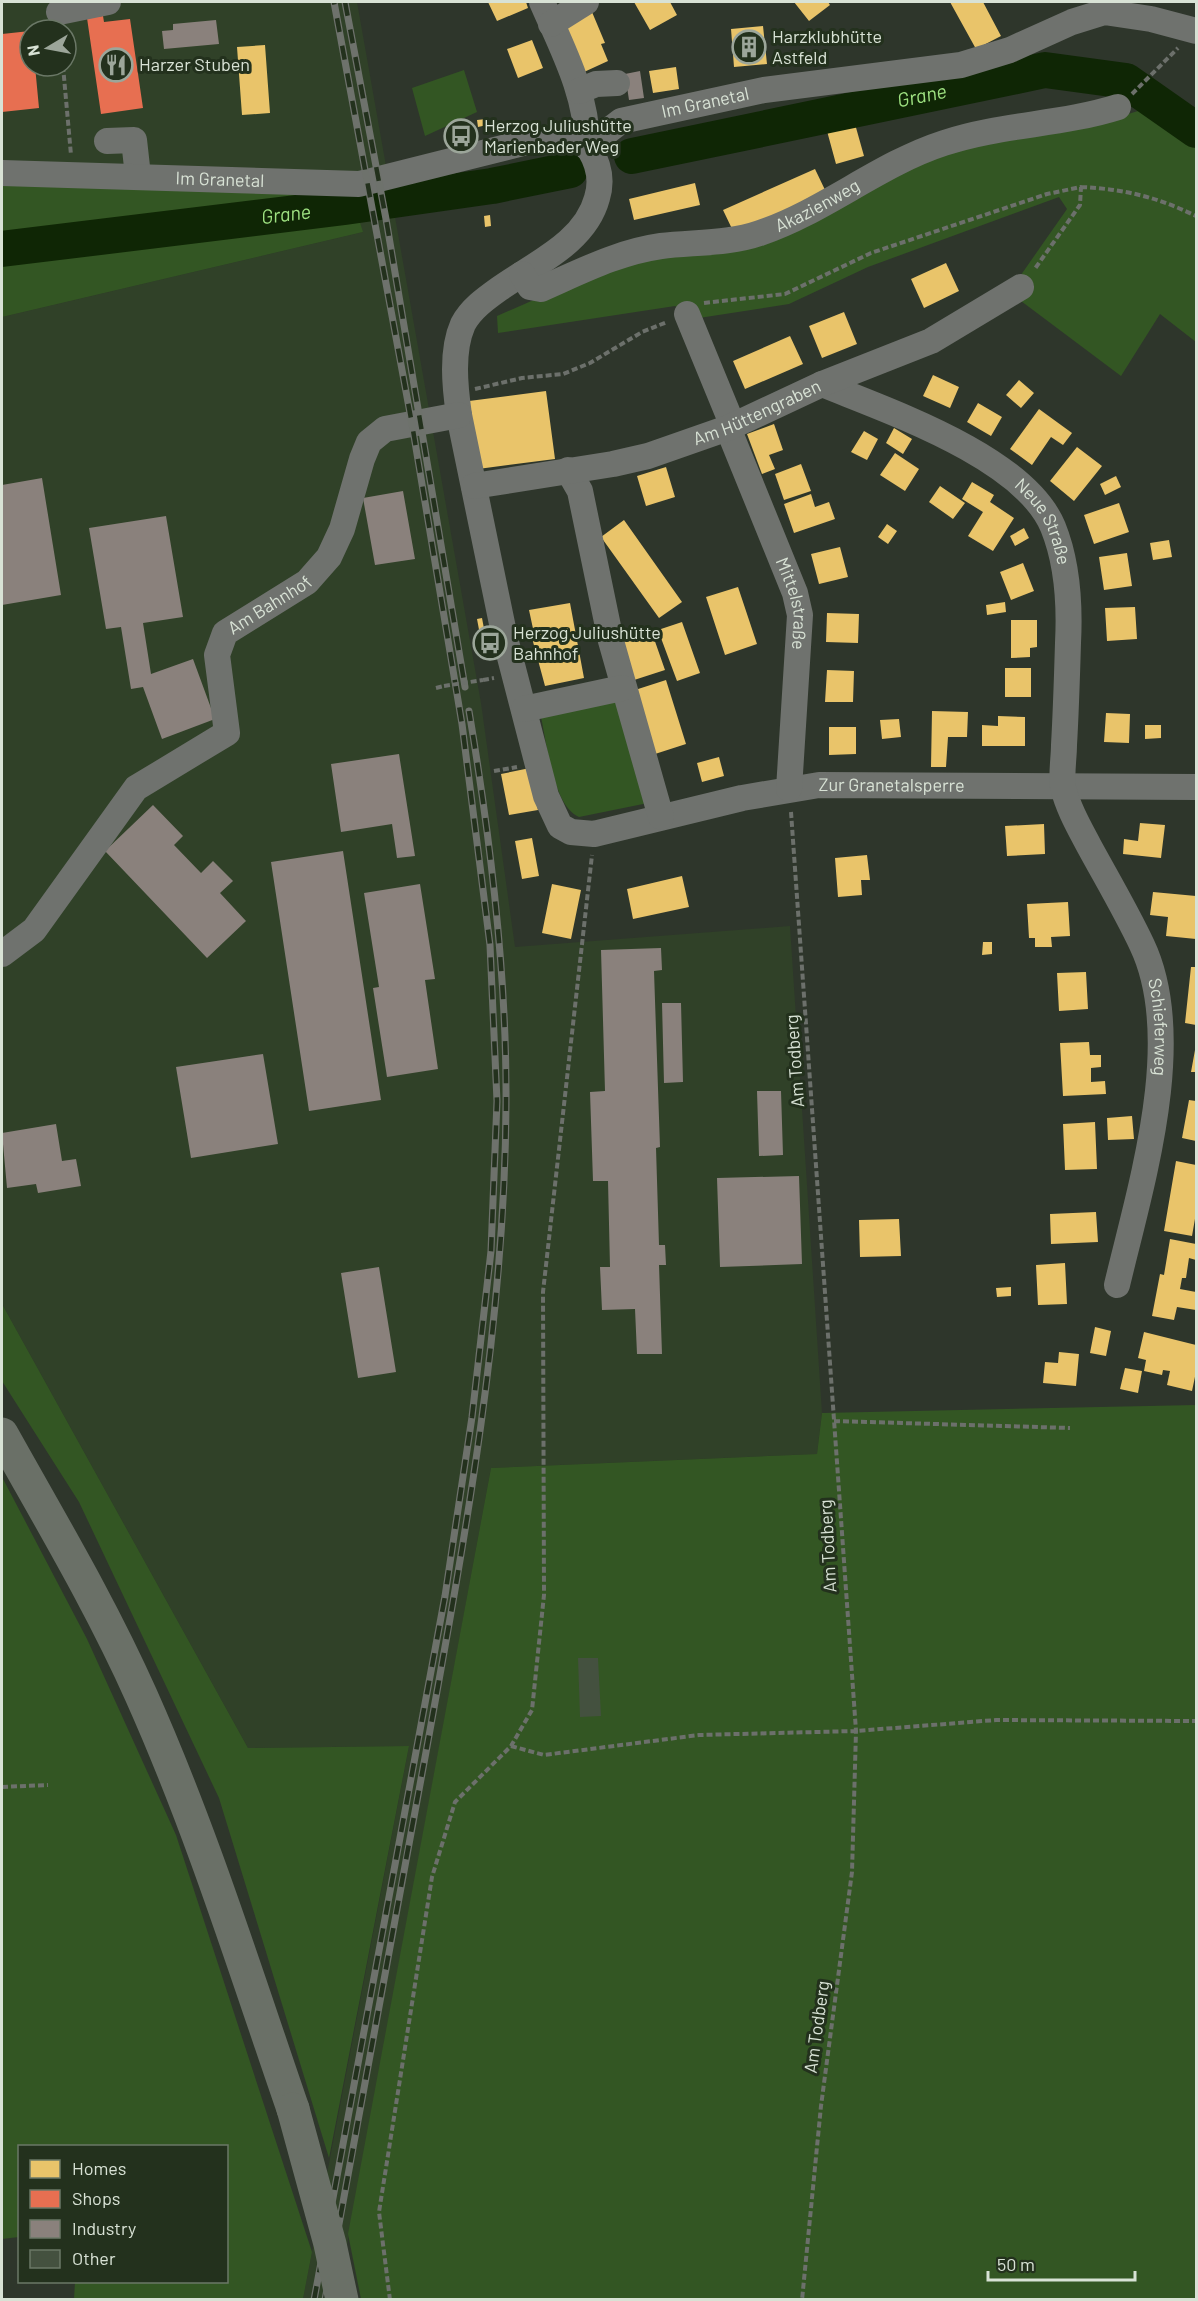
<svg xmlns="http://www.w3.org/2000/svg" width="1198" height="2301" font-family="Barlow,sans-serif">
<rect width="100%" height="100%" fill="#2e362b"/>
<path fill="#304128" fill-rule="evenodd" d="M2 2H357L481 703 515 947 790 926 822 1413 817 1454 491 1468 337 2299H303L409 1746 248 1748 2 1304V317L363 232 2 184ZM30 30H66V66H30Z"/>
<path fill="#335623" d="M464 70 477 112 425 136 412 88Z
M1170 101 1196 121V342L1160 314 1121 376 1021 301 1016 282 1067 209 1059 197 868 267 789 304 699 318 675 306 498 333 497 316 609 267 685 248 974 141 1106 121Z
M2 184 351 195 363 232 2 317Z
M617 699 648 803 579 817C553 806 547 744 541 717Z
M2 1304 248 1748 409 1746 329 2158 219 1798 79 1502 2 1381Z
M1196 1405V2299H361L348 2234 491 1468 817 1454 822 1413Z
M2 1477 87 1639 176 1835 312 2252 303 2299H74L75 2282H226V2146H20L19 2237 2 2239Z"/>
<path fill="#e9c46a" d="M488 2H526L528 8 497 21Z
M634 2H670L677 15 650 30Z
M794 2H828L830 5 809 21Z
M950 2H983L1001 36 976 49Z
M592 12 605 43 601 44 608 61 584 72 564 25Z
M763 26 767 64 734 67 731 29Z
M532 40 543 68 518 78 507 49Z
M265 45 270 113 242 115 237 47Z
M676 67 679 89 653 93 649 71Z
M486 119 487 125 478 127 477 120Z
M855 124 864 156 836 164 827 131Z
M815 169 826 192 734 233 723 210Z
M695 183 700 205 634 220 629 199Z
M490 215 491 226 485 227 484 216Z
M946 263 959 291 924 308 911 279Z
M844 312 857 344 822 358 809 326Z
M790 336 803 364 745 389 733 361Z
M933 375 959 387 950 408 923 396Z
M1019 380 1034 393 1021 408 1006 395Z
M546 391 555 459 478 469 469 401Z
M978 403 1002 417 991 436 967 422Z
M1039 409 1072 433 1063 445 1051 437 1032 465 1010 449Z
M774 424 783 450 769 455 775 469 762 474 747 434Z
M894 428 912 439 903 454 886 443Z
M864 431 878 439 867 460 851 452Z
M1077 447 1102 466 1074 501 1050 481Z
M895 453 919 469 905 491 880 475Z
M801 464 811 491 784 500 775 474Z
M666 467 675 497 646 506 637 476Z
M1116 476 1121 487 1105 495 1100 484Z
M972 482 994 495 990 502 1014 518 993 551 968 536 983 512 962 499Z
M940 486 965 503 953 519 929 502Z
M811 494 815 507 829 502 835 519 794 533 784 504Z
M1119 503 1129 532 1094 544 1084 515Z
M624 520 682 602 659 618 601 537Z
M887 524 897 531 888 544 878 537Z
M1024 528 1029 538 1015 546 1010 536Z
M1169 540 1172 557 1153 560 1150 543Z
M840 547 848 577 819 584 811 554Z
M1127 553 1132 586 1104 590 1099 557Z
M1023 563 1034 591 1011 600 1000 572Z
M738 587 757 644 725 655 706 597Z
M1005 602 1006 612 987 615 986 605Z
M570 603 584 678 545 686 532 638H535L529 610Z
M1135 607 1137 639 1107 641 1105 608Z
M827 613 859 614 858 643 826 642Z
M482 618 485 634 480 635 477 619Z
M1011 620H1037V647L1030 648V657L1011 658Z
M682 622 700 673 677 681 658 630Z
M651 630 665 670 631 681 618 641Z
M1005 668H1031V697H1005Z
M827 670 854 671 853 702H825Z
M666 680 686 744 655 754 635 690Z
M932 711 968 712 967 737H948L946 767H931Z
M1106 713 1130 714 1129 743 1104 742Z
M998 716 1025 717V746H982V725L998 726Z
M899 719 901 737 882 739 880 720Z
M1145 725H1161V738L1145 739Z
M829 727H856V754L829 755Z
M719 757 724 776 702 782 697 763Z
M530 768 538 810 509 815 501 774Z
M1140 823 1165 825 1161 858 1123 854 1124 839 1138 841Z
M1044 824 1045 854 1007 856 1005 826Z
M532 838 539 876 522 879 515 841Z
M867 855 870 880H861L862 895 838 897 835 858Z
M682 876 689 907 633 919 627 889Z
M552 884 581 890 571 939 542 933Z
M1153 892 1196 896V939L1166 936 1168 917 1150 915Z
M1068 902 1070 936 1051 937 1052 947H1035V938H1029L1027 904Z
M983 942H992V954L982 955Z
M1191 967H1196V1025L1185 1023Z
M1086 972 1088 1009 1059 1011 1057 973Z
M1089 1042 1090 1055H1101V1067L1091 1068V1082L1105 1081 1106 1094 1063 1096 1060 1043Z
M1195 1050H1196V1072H1191Z
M1189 1100 1196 1101V1141L1182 1138Z
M1132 1116 1134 1139 1108 1140 1107 1118Z
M1095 1122 1097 1169 1065 1170 1063 1124Z
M1176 1161 1196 1165V1213L1192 1236 1164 1231Z
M1096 1212 1098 1242 1051 1244 1050 1214Z
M899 1219 901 1256 860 1257 859 1220Z
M1170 1239 1196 1244V1260L1189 1258 1186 1278H1182L1180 1289 1196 1292V1310L1177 1307 1174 1320 1152 1316 1160 1274 1164 1275Z
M1065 1263 1067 1304 1038 1305 1036 1265Z
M1011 1287V1296L997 1297 996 1288Z
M1095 1327 1111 1331 1106 1356 1090 1353Z
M1144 1332 1196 1345V1372L1192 1391 1167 1385 1170 1371 1163 1370 1162 1375 1144 1371 1146 1360 1138 1358Z
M1059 1352 1079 1354 1076 1386 1043 1383 1045 1362 1058 1363Z
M1125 1368 1142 1371 1138 1393 1120 1389Z"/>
<path fill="#e76f51" d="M103 16 104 22 130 19 143 108 101 114 87 18Z
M30 31V66H35L39 108 2 112V34Z"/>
<path fill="#8a817c" d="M216 20 219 44 164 49 162 31 173 30V24Z
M640 71 644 98 629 100 625 74Z
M42 478 61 595 2 605V485Z
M403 491 415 559 375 565 363 498Z
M166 516 183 617 143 623 151 674 193 659 215 719 162 739 143 687 131 689 121 627 106 629 89 528Z
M399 754 415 856 397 858 392 824 341 832 331 764Z
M153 805 183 836 174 845 201 873 213 861 233 881 220 893 246 921 207 958 105 851Z
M343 851 381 1100 309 1111 271 862Z
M420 884 435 979 425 980 438 1069 387 1077 373 988 379 987 364 893Z
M661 948 662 970 654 971 660 1147 656 1148 659 1245H665L666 1265H659L662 1354H637L635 1309 602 1310 600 1267H610L608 1181H593L590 1092 605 1091 601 950Z
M662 1003H681L683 1082 664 1083Z
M263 1054 278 1144 191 1158 176 1067Z
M757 1091H781L783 1155 759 1156Z
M56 1124 62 1161 76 1159 81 1186 38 1193 36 1184 7 1188 2 1133Z
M799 1176 802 1264 720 1267 717 1178Z
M379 1267 396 1372 358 1378 341 1273Z"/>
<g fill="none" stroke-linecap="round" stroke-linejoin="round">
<g stroke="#0f2605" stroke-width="36">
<path id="s1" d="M632 156 1045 70 1126 81 1196 130"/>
<path id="s2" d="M2 249 345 207 492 186 570 170"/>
</g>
</g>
<path fill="#44513f" d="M578 1658H598L601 1716 580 1717Z"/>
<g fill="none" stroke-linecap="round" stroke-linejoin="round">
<path stroke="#6c706b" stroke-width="4" stroke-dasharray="6 3" stroke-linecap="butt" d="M63 66 71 155
M1132 94 1178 48
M1081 187C1124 189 1157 197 1196 216
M704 303 785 294 871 253 1047 194 1081 187 1080 205 1034 270
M475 389 522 378 563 374 590 363 642 332 667 322
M483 680 494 678
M436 688 444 686
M494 771 517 767
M791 812 856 1731 852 1872 821 2106 802 2300
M834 1421 1070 1428
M511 1746 544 1755 699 1735 856 1731 996 1720 1196 1721
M2 1787 48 1785
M390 2300 379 2212 432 1877 455 1802 511 1746 532 1710 544 1595 543 1292 592 855"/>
<g stroke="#6f726e" stroke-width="26">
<path d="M542 2C562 48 588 96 587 147"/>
<path d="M59 12 108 2"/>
<path d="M551 24 586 2"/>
<path d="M579 91 596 84 617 83"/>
<path d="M107 141 134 140 138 176"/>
<path id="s3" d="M587 147 621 121 764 90 961 65 1010 50 1072 22 1104 12 1151 19 1196 31"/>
<path id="s4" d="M2 173 359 184 543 138C559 137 579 135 590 150 599 165 602 182 597 198 585 243 534 264 499 289 485 299 471 309 463 324 451 351 455 387 459 415L505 638 546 796 560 826 571 832 594 834 742 798 819 785 1196 787"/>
<path id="s5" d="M522 274 530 287 541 289C580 272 618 252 661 246 693 242 729 244 760 233 825 211 879 164 944 143 1001 124 1061 125 1118 107"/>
<path d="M687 314 733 426"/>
<path id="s6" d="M822 384C888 411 1024 457 1053 527 1068 564 1070 604 1068 643 1067 677 1066 711 1064 745 1064 758 1061 774 1063 787 1068 808 1079 827 1089 846 1107 879 1126 911 1142 945 1187 1040 1140 1188 1117 1285"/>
<path id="s7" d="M728 428 795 593 800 615 789 789"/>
<path d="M568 470 580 491 611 641 661 817"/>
<path id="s8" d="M474 486 613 464 648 456 728 428 822 384 931 341 1021 287"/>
<path d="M524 709 622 688"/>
<path id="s9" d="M2 954 34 930 136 788 227 733 217 655 225 633 307 582 329 557 342 529 362 459 369 442 385 429 459 415"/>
</g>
<path stroke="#6a7067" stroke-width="33" d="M2 1434C50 1520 101 1605 141 1695 201 1829 245 1970 293 2109"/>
<g stroke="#6e726c" stroke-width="7">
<path id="rail" d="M345 2 386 219 465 687
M314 2300 445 1596 472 1417 491 1251 497 1101 490 945 462 724 412 424 334 2
M325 2300C359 2117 392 1934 426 1752 465 1538 505 1322 506 1104 507 977 490 836 469 711"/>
</g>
<use href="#rail" stroke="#23311d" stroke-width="4.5" stroke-dasharray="14" stroke-linecap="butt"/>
<path stroke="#6c706b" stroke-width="4" stroke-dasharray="6 3" stroke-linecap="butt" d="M444 686 483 680"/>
<path stroke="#6a7067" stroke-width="33" d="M293 2109 330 2244 342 2300"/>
</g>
<defs>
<g id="building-ring" transform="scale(1.725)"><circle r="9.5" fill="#23311d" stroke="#9ca69a" stroke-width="1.5"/><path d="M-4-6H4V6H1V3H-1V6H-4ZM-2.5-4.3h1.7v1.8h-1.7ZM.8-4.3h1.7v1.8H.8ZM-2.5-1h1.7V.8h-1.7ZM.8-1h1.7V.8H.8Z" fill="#9ca69a"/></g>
<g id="restaurant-ring" transform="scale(1.725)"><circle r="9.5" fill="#23311d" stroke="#9ca69a" stroke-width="1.5"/><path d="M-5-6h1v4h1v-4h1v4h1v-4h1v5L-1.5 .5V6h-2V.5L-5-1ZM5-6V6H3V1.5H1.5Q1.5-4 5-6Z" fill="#9ca69a"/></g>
<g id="bus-ring" transform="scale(1.725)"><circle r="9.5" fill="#23311d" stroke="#9ca69a" stroke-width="1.5"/><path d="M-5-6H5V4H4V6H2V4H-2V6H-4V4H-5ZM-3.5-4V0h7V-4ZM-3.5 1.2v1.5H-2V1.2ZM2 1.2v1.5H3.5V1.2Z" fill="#9ca69a"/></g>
</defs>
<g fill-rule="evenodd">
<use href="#building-ring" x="749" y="47"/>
<use href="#restaurant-ring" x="116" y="65"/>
<use href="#bus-ring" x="461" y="136"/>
<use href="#bus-ring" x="490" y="643"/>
</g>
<g text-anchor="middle" stroke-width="6" stroke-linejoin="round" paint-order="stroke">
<g font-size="18" fill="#d8e2d5" stroke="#23311d" text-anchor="start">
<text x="772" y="43">Harzklubhütte<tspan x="772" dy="21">Astfeld</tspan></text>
<text x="139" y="71">Harzer Stuben</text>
<text x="484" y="132">Herzog Juliushütte<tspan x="484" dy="21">Marienbader Weg</tspan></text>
<text x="513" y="639">Herzog Juliushütte<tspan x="513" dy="21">Bahnhof</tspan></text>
</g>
<g font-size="18" fill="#d8e2d5" stroke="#23311d">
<text dy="6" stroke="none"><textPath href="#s3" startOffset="129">Im Granetal</textPath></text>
<text dy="6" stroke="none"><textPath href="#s4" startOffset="218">Im Granetal</textPath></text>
<text dy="6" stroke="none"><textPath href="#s5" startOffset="318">Akazienweg</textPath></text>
<text dy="6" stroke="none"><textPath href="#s8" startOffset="294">Am Hüttengraben</textPath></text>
<text dy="6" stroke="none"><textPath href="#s6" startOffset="268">Neue Straße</textPath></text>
<text dy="6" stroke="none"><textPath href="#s7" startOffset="188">Mittelstraße</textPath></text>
<text dy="6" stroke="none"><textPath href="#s9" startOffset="476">Am Bahnhof</textPath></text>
<text dy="6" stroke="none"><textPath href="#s4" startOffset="1690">Zur Granetalsperre</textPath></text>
<text dy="6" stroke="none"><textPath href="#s6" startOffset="801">Schieferweg</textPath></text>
<text transform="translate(795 1061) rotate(-94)" y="6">Am Todberg</text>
<text transform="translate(828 1546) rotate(-93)" y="6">Am Todberg</text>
<text transform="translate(817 2027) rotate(-82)" y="6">Am Todberg</text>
</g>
<g font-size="20" font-style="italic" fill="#9ee181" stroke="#23311d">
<text dy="7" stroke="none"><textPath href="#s1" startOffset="296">Grane</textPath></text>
<text dy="7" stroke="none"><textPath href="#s2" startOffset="286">Grane</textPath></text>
</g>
</g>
<rect width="1198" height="2301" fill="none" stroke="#d8e2d5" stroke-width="6"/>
<rect x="18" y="2145" width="210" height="138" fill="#23311d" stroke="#6b7867" stroke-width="1.5"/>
<rect x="30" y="2160" width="30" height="18" fill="#e9c46a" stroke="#6b7867" stroke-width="1.5"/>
<text x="72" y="2175" font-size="18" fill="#d8e2d5">Homes</text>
<rect x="30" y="2190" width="30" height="18" fill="#e76f51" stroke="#6b7867" stroke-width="1.5"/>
<text x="72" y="2205" font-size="18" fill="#d8e2d5">Shops</text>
<rect x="30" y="2220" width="30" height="18" fill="#8a817c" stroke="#6b7867" stroke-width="1.5"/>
<text x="72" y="2235" font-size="18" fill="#d8e2d5">Industry</text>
<rect x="30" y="2250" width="30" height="18" fill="#44513f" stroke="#6b7867" stroke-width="1.5"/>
<text x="72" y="2265" font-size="18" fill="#d8e2d5">Other</text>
<g transform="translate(48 48) rotate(260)"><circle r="28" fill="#23311d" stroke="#6b7867" stroke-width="1.5"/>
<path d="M0-4.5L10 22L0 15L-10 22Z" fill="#9ca69a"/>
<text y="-9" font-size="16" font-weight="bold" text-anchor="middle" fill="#d8e2d5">N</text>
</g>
<path d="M988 2271v9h147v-9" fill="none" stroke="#d8e2d5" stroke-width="3"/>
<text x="997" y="2271" font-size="18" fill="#d8e2d5" stroke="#23311d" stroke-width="4.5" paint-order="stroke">50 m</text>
</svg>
